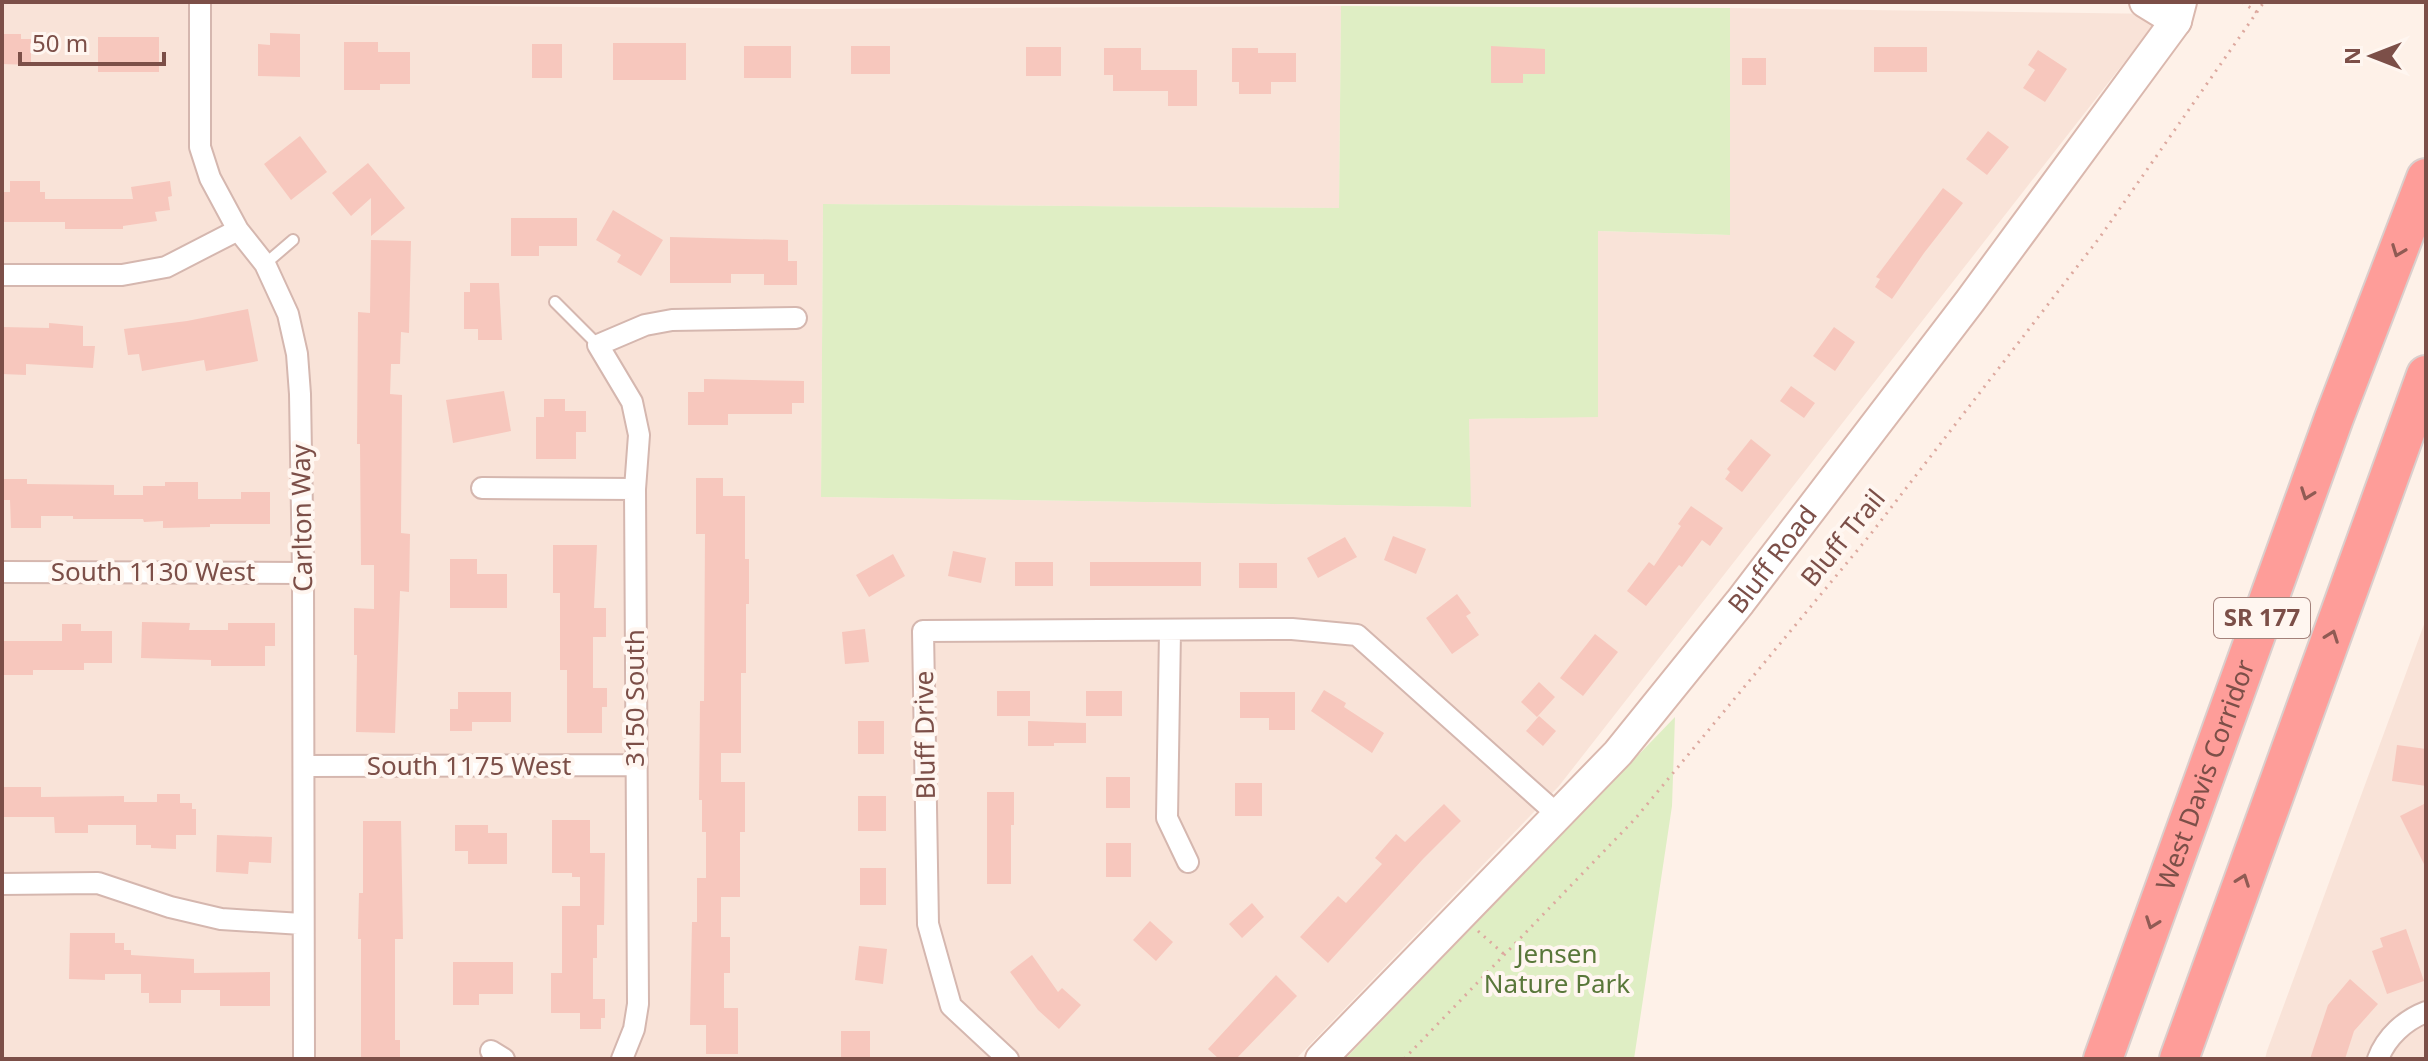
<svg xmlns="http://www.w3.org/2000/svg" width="2428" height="1061" font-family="'Noto Sans',sans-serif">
<rect width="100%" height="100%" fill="#fef1e8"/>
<path fill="#f9e3d8" d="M2 2 819 9 1341 6 1339 208 823 204 821 497 1470 507 1469 419 1598 416V231L1730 235V8L2162 14 1559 786 1296 1059H2Z
M2426 619V1059H2265L2267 1051Z"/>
<path fill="#dfeec4" d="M1341 6 1730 8V235L1598 231V417L1469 419 1471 507 821 497 823 204 1339 208Z
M1675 717 1672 806 1634 1059H1345Z"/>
<path fill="#f7c7bd" d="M270 33 300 34V77L258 76V44L270 45Z
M2 34H21V39H31V65L2 64Z
M98 37H159V72H98Z
M344 42H378V52H410V84H380V90H344Z
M613 43H686V80H613Z
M532 44H562V78H532Z
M744 46H791V78H744Z
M851 46H890V74H851Z
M1491 46 1545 49V74H1523V83H1491Z
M1026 47H1061V76H1026Z
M1874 47H1927V72H1874Z
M1104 48H1141V70H1197V106H1168V91H1113V75H1104Z
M1232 48H1258V53H1296V82H1271V94H1239V82H1232Z
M2038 50 2067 69 2045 102 2023 88 2035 70 2028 65Z
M1742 58H1766V85H1742Z
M1988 131 2009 147 1987 175 1966 159Z
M300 136 327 172 291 200 264 164Z
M368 163 405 208 371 236V198L351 216 332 193Z
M10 181H40V192H45V199H133L131 187 170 181 172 196 168 197 170 210 155 212 157 221 123 226V229H65V222H2V192H10Z
M1943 188 1963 203 1924 253 1892 299 1875 287 1880 279 1876 277Z
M613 210 663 240 641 276 617 262 621 255 596 240Z
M511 218H577V246H539V256H511Z
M670 237 788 240V261H797V285H764V274H731V283H670Z
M371 240 411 241 409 333 401 332 400 364H391L390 394 402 395 401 533 410 534 409 592 400 591 395 733 356 732 357 655H354V608L374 609V565H361L360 444H357L358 312 370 313Z
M470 283H499L502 340H478V329H464V292H470Z
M248 309 258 361 206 371 204 360 142 371 139 354 128 355 124 329 187 321Z
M49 323 83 326V346H95L93 368 26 364V375L2 374V327L49 328Z
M1834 327 1855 342 1835 371 1813 356Z
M704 379 804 381V403H792V414H728V425H688V392H704Z
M1791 386 1815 403 1804 418 1780 401Z
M504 391 511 431 453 443 446 400Z
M544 399H565V411H586V432H576V459H536V417H544Z
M1751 439 1771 455 1742 492 1725 479 1730 472 1727 469Z
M696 478H723V496H745V559H749V604H746V673H741V753H721V782H745V832H740V897H721V937H730V973H724V1008H738V1054H706V1025H690L692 922H697V878H706V832H702V800H699L700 701H704L705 534H696Z
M2 479H27V484L114 485V495H143V486H165V482H198V499H241V492H270V524H210V527L163 528V521L144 522 143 519H73V516H41V528H11L10 500H2Z
M1691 506 1723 528 1710 546 1702 540 1682 567 1679 565 1646 606 1627 591 1649 562 1654 566 1681 526 1678 524Z
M1393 536 1426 549 1416 574 1384 560Z
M1345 537 1357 557 1318 578 1307 558Z
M553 545H597L594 608H606V637H593V688H607V707H602V733H567V670H560V593H553Z
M953 551 986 558 981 583 948 576Z
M893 554 905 576 869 597 856 575Z
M450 559H477V574H507V608H450Z
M1015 562H1053V586H1015Z
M1090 562H1201V586H1090Z
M1239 563H1277V588H1239Z
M1457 594 1471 613 1466 616 1479 635 1452 654 1426 618Z
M142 622 190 623 189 630H228V623H275V646H265V666H211V660L141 658Z
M62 624H81V631H112V663H84V670H33V675H2V641H62Z
M865 629 869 662 845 664 842 632Z
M1595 634 1618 652 1583 696 1560 678Z
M1539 682 1555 697 1537 717 1521 702Z
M1324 690 1346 703 1344 707 1384 733 1372 753 1311 711Z
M997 691H1030V716H997Z
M1086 691H1122V716H1086Z
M458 692H511V722H472V731H450V709H458Z
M1240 692H1295V730H1269V718H1240Z
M1539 716 1556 731 1543 746 1526 731Z
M858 721H884V754H858Z
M1028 721 1086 723V743H1054V746H1028Z
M2397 745 2426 749V786L2392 781Z
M1106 777H1130V808H1106Z
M1235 783H1262V816H1235Z
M2 787H41V797L124 796V802H157V794H180V803H192V809H196V835H176V849L151 848V845H136V825H88V833H55L54 817H2Z
M987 792H1014V825H1011V884H987Z
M858 796H886V831H858Z
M2426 803V868L2400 816Z
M1444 804 1461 821 1423 859 1328 963 1300 937 1338 896 1346 903 1382 864 1375 858 1396 834 1405 842Z
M552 820H590V853H605L604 925H597V958H593V999H605V1018H601V1029H580V1013H551V973H562V906H580V877H572V873H552Z
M363 821H401L403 939H395V1040H400V1059H361V939H358L359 893H363Z
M455 825H488V833H507V864H468V851H455Z
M217 835 272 837 271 863 249 862 248 874 216 872Z
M1106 843H1131V877H1106Z
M860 868H886V905H860Z
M1252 903 1264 917 1242 938 1229 924Z
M1150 921 1173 942 1156 961 1133 940Z
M2406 929 2424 981 2387 994 2372 951 2383 947 2380 938Z
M70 933H115V943H124V950H131V955L194 959V973L270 972V1006H220V990H181V1003H149V993H141V974H105V980L69 979Z
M859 946 887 949 883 984 855 980Z
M1032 955 1058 992 1062 988 1081 1005 1059 1029 1038 1010 1010 972Z
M453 962H513V994H479V1005H453Z
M1276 975 1297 996 1236 1059H1219L1208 1049Z
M2350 979 2378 1004 2354 1031 2345 1059H2310L2328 1005Z
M841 1031H870V1059H841Z"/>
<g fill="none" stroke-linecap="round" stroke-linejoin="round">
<g stroke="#d5b7af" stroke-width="14">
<path id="service" d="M265 264 293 240
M555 302 598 345"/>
</g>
<g stroke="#d5b7af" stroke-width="24">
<path id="minor" d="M200 2V147L210 178 238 230 265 264 288 314 297 354 300 394 303 573 304 1059
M2 275H122L166 267 238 230
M482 488 635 489
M2 572 303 573
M1170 631 1167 818 1188 862
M304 766 635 765
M2 884 98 883 170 907 221 919 302 924
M491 1051 504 1059
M622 1059 634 1029 638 1004 635 489 639 435 632 402 598 345 645 325 672 320 796 318
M1008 1059 951 1006 928 924 923 631 1292 629 1357 635 1558 815
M2378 1059C2386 1037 2405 1020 2426 1012"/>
</g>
<g stroke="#dab8ae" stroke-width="34">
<g id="secondary">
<path d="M2145 2 2176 21"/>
<path id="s1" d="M1321 1059 1618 753 1740 602 1970 301 2176 21 2181 2"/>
</g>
</g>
<g stroke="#dacecc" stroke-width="42">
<g id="motorway">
<path id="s2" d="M2103 1059 2334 418 2426 178"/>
<path d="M2179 1059 2426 375"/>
</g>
</g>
<path stroke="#dda99f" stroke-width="3" stroke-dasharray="2 6" stroke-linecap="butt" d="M2242 2 2258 13
M1478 931 1505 955
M1404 1059 1635 819 1870 535 2100 237 2264 2"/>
<use href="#service" stroke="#fff" stroke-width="10"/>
<use href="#minor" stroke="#fff" stroke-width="20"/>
<use href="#secondary" stroke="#fff" stroke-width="30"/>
<use href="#motorway" stroke="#fe9d99" stroke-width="38"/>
</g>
<defs><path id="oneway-chevron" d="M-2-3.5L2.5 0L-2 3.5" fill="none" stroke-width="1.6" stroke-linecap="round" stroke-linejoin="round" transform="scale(2)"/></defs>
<g stroke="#905b54">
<use href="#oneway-chevron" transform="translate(2398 251) rotate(111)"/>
<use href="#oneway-chevron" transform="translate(2307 494) rotate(110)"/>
<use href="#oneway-chevron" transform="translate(2332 636) rotate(-70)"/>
<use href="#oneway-chevron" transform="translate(2243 880) rotate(-70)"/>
<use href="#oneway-chevron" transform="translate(2152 923) rotate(110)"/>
</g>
<g text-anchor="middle" stroke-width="8" stroke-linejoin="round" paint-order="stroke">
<rect fill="#fff6f0" stroke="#a3817a" stroke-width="2" x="2214" y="598" width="96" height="40" rx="6"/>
<g font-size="24" font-weight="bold" fill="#7c4f48">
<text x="2262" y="626">SR 177</text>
</g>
<g font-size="26" fill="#7c4f48" stroke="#fff6f0">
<text transform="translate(302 518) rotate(-91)" y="9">Carlton Way</text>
<text transform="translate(1843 538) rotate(-51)" y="9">Bluff Trail</text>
<text dy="9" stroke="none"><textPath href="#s1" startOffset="674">Bluff Road</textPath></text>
<text x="153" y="581">South 1130 West</text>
<text transform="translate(635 698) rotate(-90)" y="9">3150 South</text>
<text transform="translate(925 735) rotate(-91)" y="9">Bluff Drive</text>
<text x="469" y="775">South 1175 West</text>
<text dy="9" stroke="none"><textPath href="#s2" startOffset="302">West Davis Corridor</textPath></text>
</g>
<g font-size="26" fill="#59773a" stroke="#fff6f0">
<text x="1557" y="963">Jensen<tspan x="1557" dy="30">Nature Park</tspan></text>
</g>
</g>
<rect width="2428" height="1061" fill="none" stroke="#7c4f48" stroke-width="8"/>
<g transform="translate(2372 56) rotate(270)" stroke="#fff6f0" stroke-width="6" paint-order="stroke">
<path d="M0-6L14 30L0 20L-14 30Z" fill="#7c4f48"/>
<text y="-12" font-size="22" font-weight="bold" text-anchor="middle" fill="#7c4f48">N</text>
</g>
<path d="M20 52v12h144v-12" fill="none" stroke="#7c4f48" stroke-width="4"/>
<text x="32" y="52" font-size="24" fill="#7c4f48" stroke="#fff6f0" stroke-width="6" paint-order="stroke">50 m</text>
</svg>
